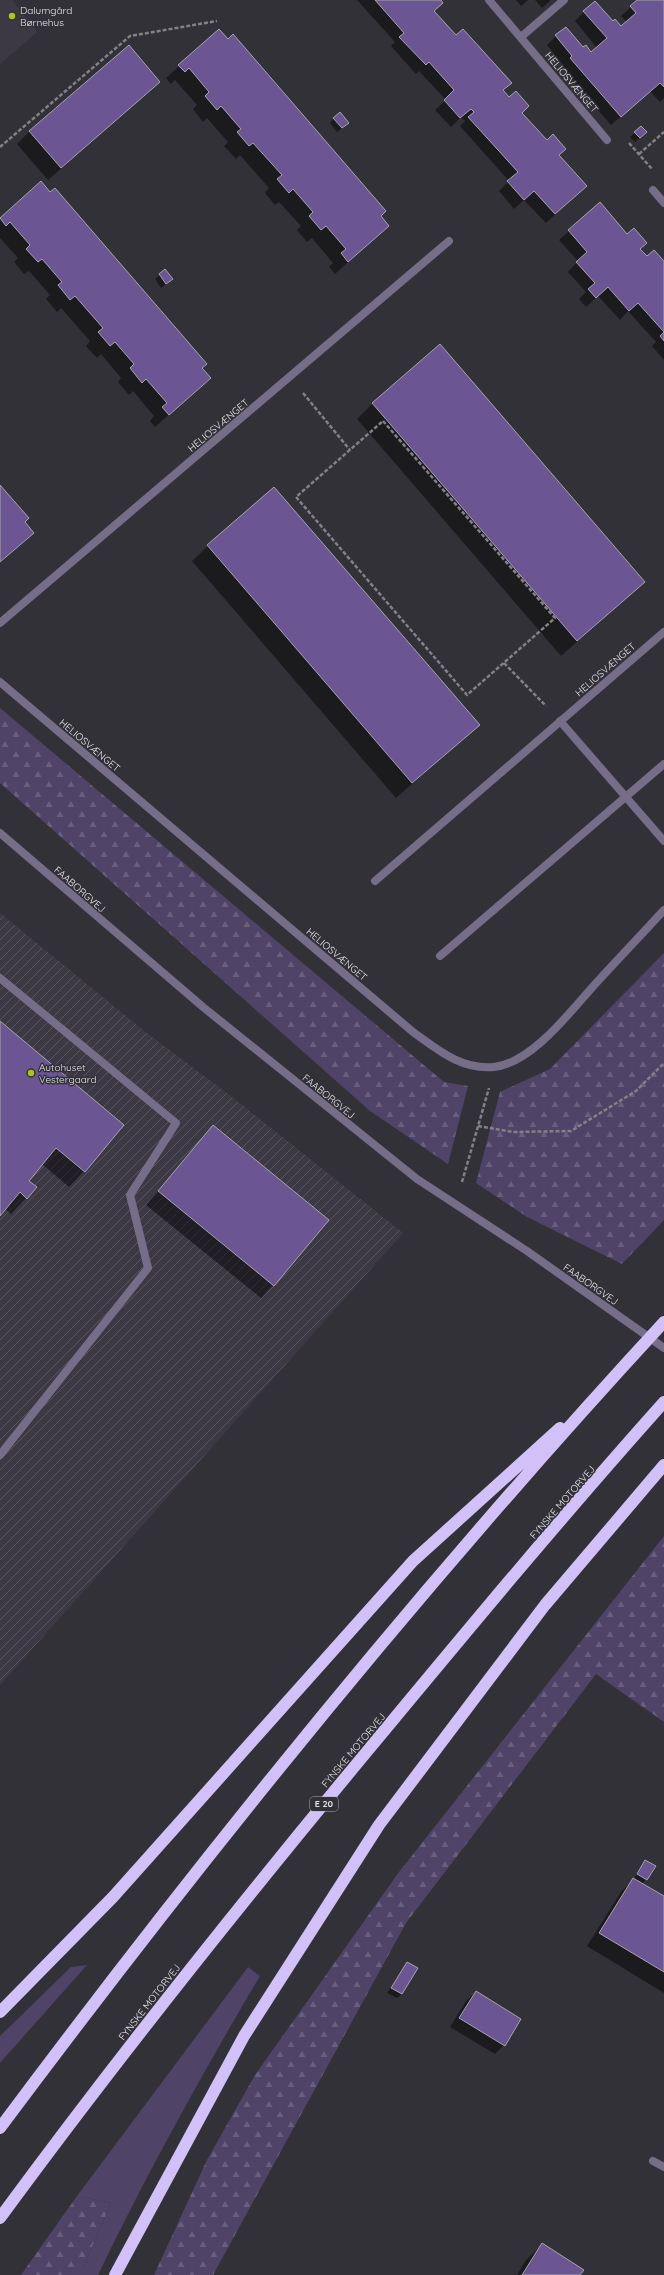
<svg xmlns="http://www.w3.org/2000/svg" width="664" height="2275" font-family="Quicksand,sans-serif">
<defs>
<pattern id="industrial-furrows" width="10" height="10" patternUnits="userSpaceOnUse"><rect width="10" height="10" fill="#3c3945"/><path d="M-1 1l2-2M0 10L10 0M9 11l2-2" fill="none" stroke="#585560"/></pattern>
<pattern id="forest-firs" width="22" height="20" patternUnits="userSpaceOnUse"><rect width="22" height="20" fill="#4f4367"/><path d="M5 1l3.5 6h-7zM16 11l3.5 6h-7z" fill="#685e7d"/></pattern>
</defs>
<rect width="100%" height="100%" fill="#333138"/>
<path fill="#3c3945" d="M0 0H12L37 32 0 64Z"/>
<path fill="url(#industrial-furrows)" d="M0 913 148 1034 227 1093 403 1233 0 1685Z"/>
<path fill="#4f4367" d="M87 1965 0 2063V2036L71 1967Z
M248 1967 260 1976C202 2074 147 2173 98 2275H80L111 2203 77 2196Z"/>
<path fill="url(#forest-firs)" d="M0 708 444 1082 468 1086 448 1164 370 1111 0 783Z
M664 953V1220L622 1264 527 1217 476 1183 500 1092 550 1069Z
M664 1536V1722L596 1674 406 1923 213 2275H154L207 2160 255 2075 399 1872Z
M77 2196 111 2203 80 2275H21Z"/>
<path fill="#0007" d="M357 0H439L433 12 558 155 576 195 546 223 524 200 514 209 499 191 509 181 460 126 465 121 461 117 451 127 435 110 446 100 419 71 416 74 391 46 395 42Z
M516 0H528L521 6Z
M535 0H551L542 8Z
M639 0H664V98L660 102 650 91 611 125 562 68 564 66 547 45 556 36 591 53 597 48 575 21 584 12 620 28 627 22 621 16Z
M219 30 388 226 335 274 329 267 333 263 312 238 307 242 297 230 301 226 279 202 275 205 265 193 269 188 240 155 236 159 224 146 228 142 207 118 203 122 193 109 197 105 175 80 171 84 166 78Z
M159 82 48 180 17 144 30 131Z
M334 118 343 127 337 132 330 123Z
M641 127 645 132 635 142 630 137Z
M41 182 209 378 155 427 150 421 154 416 133 391 129 395 118 382 121 378 101 354 97 358 86 346 90 341 61 308 57 312 46 299 50 295 29 271 24 274 14 262 18 258 0 238V218Z
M600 204 646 257 664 263V360L652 346 656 342 628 311 620 320 598 296 586 307 579 299 586 292 568 272 578 261 559 240Z
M165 270 172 279 161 288 155 279Z
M373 403 644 582 561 656 357 419Z
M0 486 24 523 33 533 0 562Z
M208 546 479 725 396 798 192 561Z
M0 1022 84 1171 69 1187 42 1164 28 1181 26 1198 11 1214 5 1208 0 1214Z
M213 1126 273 1285 261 1298 146 1205Z
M645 1861 646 1879 642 1884 664 1898V1993L587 1946 621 1892 634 1879Z
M407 1963 402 1994 397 1998 387 1993Z
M476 1992 504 2045 495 2054 450 2027 466 2001Z
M542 2245 579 2275H517L526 2260Z"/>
<path fill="#6b5693" stroke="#a6a4ac" d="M375 0H441L443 3 434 11 456 35 463 29 512 83 503 90 509 97 516 91 529 106 522 113 547 140 553 134 566 149 559 155 587 186 555 214 534 191 524 200 507 181 518 172 468 117 474 112 471 109 460 118 444 100 454 90 429 62 426 65 399 37 404 33Z
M637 0H664V87L660 83 621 117 570 58 572 56 555 35 566 27 583 47 586 45 591 52 607 38 583 11 595 1 613 21 615 19 621 26 636 13 630 6Z
M219 29 228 39 233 34 386 211 381 216 389 226 348 262 341 253 346 249 326 226 321 230 309 216 313 212 293 189 289 193 277 179 282 175 253 143 249 146 237 132 241 129 221 106 217 110 205 96 209 92 189 68 185 72 178 65Z
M129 45 160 82 61 168 29 131Z
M340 112 349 123 342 128 333 118Z
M641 126 647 132 640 138 634 132Z
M41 181 50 192 55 188 207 364 202 368 211 378 169 415 162 407 167 403 146 379 142 383 130 368 134 364 115 342 110 346 98 332 103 328 75 296 70 300 58 285 62 282 42 259 38 262 26 249 30 245 10 222 6 226 0 218Z
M600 202 627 234 634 228 647 243 640 249 647 256 654 250 664 261V332L638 303 629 311 608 287 596 298 588 289 595 283 576 262 587 252 568 230Z
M165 269 173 279 166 284 159 274Z
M664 332V341L660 336Z
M440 344 645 582 577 641 372 403Z
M0 485 29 518 25 522 34 533 0 562Z
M274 487 480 725 412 783 207 545Z
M0 1021 124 1125 85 1172 56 1148 29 1181 37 1187 27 1199 20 1192 0 1216Z
M213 1125 329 1220 274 1286 158 1191Z
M645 1860 656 1866 647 1880 637 1874Z
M633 1878 664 1896V1972L599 1933Z
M407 1962 418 1968 402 1994 391 1988Z
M476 1991 521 2019 505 2046 459 2018Z
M542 2243 584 2270 580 2275H522Z"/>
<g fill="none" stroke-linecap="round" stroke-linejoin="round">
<path stroke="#838187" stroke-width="2.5" stroke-dasharray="4 2" stroke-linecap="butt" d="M629 143 652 169
M0 147 130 36 217 21
M639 154 664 132
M303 393 350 450
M383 421 555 618 467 695 296 497Z
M504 663 546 706
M478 1126 513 1132 571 1131 636 1091 664 1063
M462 1182 489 1088"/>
<path stroke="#766d89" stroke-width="8" d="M375 881 664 632
M440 956 664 764
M0 978 176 1123 130 1195 148 1268 0 1455"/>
<path stroke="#766d89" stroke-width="8" d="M489 0 607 140
M521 37 564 0
M653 190 664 203
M0 623 449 241
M0 682 413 1032C438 1050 461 1070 494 1067 533 1063 573 1008 598 981 620 957 642 934 664 910
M560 721 664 841
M0 833 203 1007 417 1179 527 1251 664 1348
M653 2161 664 2167"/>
<path stroke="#d2c1f8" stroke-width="12" d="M0 2012 113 1897 413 1561 560 1428
M0 2128C208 1849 428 1578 664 1322
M0 2218C118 2057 242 1902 369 1749 466 1632 563 1515 664 1402
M115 2275 244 2036 379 1825 545 1605 664 1465"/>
</g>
<g fill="#acc612" stroke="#333138" stroke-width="1.5">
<circle cx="12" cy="16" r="4"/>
<circle cx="31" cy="1073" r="4"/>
</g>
<g text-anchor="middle" stroke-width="3" stroke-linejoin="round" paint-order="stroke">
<rect fill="#333138" stroke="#aeadb2" stroke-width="1" x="310" y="1797" width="28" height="14" rx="3"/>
<g font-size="9" font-weight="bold" fill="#e3e2e7">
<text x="324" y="1807">E 20</text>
</g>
<g font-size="10" fill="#e3e2e7" stroke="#333138" text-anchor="start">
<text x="20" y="14">Dalumgård<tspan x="20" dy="12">Børnehus</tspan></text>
<text x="39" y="1071">Autohuset<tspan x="39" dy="12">Vestergaard</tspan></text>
</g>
<g font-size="10" fill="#e3e2e7" stroke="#333138">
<text transform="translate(572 82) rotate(50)" y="4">HELIOSVÆNGET</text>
<text transform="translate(218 425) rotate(-40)" y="4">HELIOSVÆNGET</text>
<text transform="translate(605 669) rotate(-41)" y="4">HELIOSVÆNGET</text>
<text transform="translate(90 745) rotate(40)" y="4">HELIOSVÆNGET</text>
<text transform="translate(80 889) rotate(41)" y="4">FAABORGVEJ</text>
<text transform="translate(337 954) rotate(40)" y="4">HELIOSVÆNGET</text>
<text transform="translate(329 1096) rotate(39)" y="4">FAABORGVEJ</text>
<text transform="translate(591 1284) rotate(35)" y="4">FAABORGVEJ</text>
<text transform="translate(562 1502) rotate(-49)" y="4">FYNSKE MOTORVEJ</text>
<text transform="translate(353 1750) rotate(-50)" y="4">FYNSKE MOTORVEJ</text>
<text transform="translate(149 2002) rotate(-52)" y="4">FYNSKE MOTORVEJ</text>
</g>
</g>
</svg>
